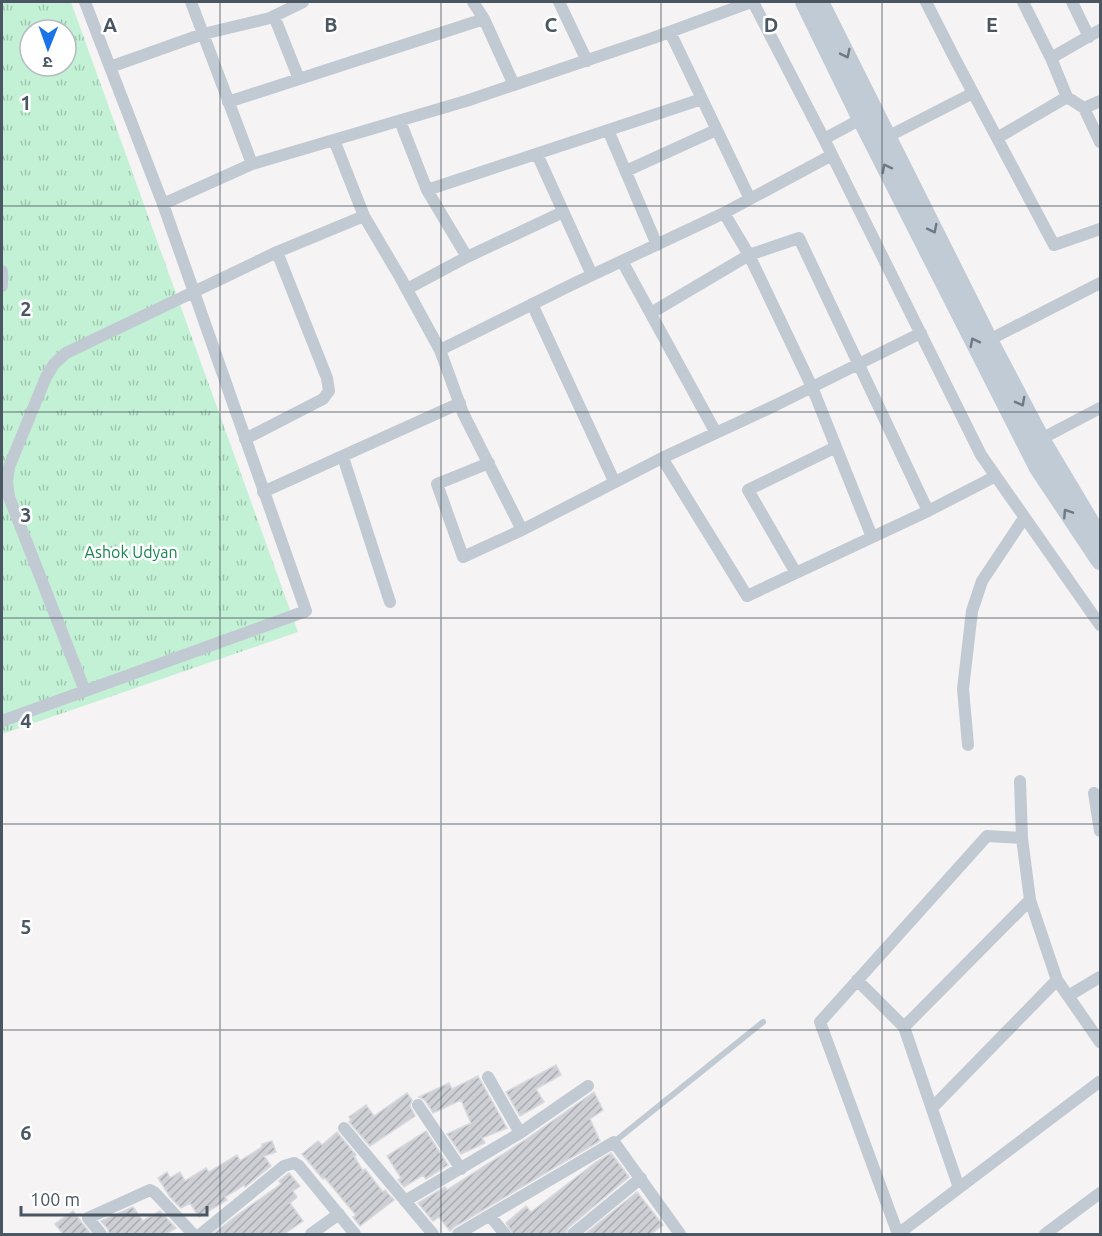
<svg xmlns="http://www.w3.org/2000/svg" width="1102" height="1236" font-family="Ubuntu,'Noto Sans Devanagari',sans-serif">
<defs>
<pattern id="park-tufts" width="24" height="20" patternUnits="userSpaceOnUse" patternTransform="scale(1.5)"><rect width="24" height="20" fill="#c3f1d5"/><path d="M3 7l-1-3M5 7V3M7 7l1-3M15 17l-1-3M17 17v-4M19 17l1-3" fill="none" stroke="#a0c6b0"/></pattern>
<pattern id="building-hatch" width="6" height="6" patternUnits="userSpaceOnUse" patternTransform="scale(1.5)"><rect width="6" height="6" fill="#cdcfd5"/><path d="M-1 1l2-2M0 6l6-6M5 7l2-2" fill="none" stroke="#a8abb0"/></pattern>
</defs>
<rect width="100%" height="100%" fill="#f5f3f3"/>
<path fill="url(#park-tufts)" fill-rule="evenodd" d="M2 2H71L298 632 2 734ZM30 30H66V66H30Z"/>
<path fill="url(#building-hatch)" stroke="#d7d9de" stroke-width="1.5" d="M556 1065 561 1075 536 1089 544 1102 520 1116 506 1092Z
M478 1076 507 1128 482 1138 485 1143 461 1154 447 1134 471 1123 461 1100 433 1113 425 1100 419 1097 449 1083 452 1089Z
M594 1092 603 1110 590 1119 600 1141 454 1227 450 1231 439 1217 433 1221 418 1203 445 1187 447 1190 525 1140Z
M407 1093 412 1100 410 1106 415 1116 370 1146 349 1122 351 1120 349 1117 366 1105 374 1116Z
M426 1131 448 1165 426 1179 423 1175 404 1187 398 1180 401 1178 387 1156Z
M337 1132 356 1155 354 1156 363 1171 365 1169 383 1192 385 1190 394 1200 360 1226 353 1217 356 1215 344 1201 325 1178 323 1179 302 1154 318 1141 322 1145Z
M272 1141 276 1152 264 1156 271 1166 245 1187 244 1185 225 1197 227 1200 199 1217 190 1203 181 1208 170 1197 158 1178 167 1172 170 1178 180 1172 185 1181 206 1168 209 1172 237 1155 240 1161 262 1147V1144Z
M611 1153 629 1177 568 1228 565 1234H513L506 1223 526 1206 531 1212 596 1162Z
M289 1173 300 1186 293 1191 297 1197 290 1203 303 1221 284 1234H213L240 1213 281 1184 279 1181Z
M637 1192 663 1225 651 1234H585Z
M133 1207 143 1221 160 1211 176 1228 166 1234H109L108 1229 101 1221Z
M73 1211 82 1223 91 1234H63L55 1224Z"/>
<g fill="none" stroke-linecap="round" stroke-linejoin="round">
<path stroke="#c1cad2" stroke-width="6" d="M614 1142 763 1022"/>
<path stroke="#c1cad2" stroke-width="12" d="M85 2 110 67
M473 2 484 19 514 85
M559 2 587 61
M753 2 824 139 861 119
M926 2 954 57 997 138 1067 97 1084 108
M1023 2 1051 58
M1072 2 1089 37
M274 16 299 79
M670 32 750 199
M1067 97 1051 58 1100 30
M1100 101 1084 108 1100 142
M228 102 484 19
M400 121 427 190 702 99
M608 130 657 245
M887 137 973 93
M997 138 1054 245 1100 229
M824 139 981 455 1100 625
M334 140 364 216 400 277 440 350
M537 154 592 275
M832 155 724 213 573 284 440 350 463 413 522 530 662 458 747 596 928 511 994 477
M252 164 466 101 653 38 751 2
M626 171 716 130
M163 204 110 67 203 34 270 18 303 2
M724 213 749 255 799 238 928 511
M467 257 563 212
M622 261 716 433
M2 271V286
M407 289 467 257 427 190
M532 304 614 481
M651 313 749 255 812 387 872 537
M989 340 1100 283
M245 439 323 399 329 391 327 378 277 252
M1041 439 1100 408
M343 457 390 602
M662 458 776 405 921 333
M489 463 437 484 463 557 522 530
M263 492 460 403
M796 573 748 490 836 447
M85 691 9 497 7 482 9 467 46 377 54 364 66 353 277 252 364 216
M2 721 306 611 163 204 252 164 191 2
M968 745 963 689 972 611 982 581 1024 518
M1020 781 1022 838 1030 900 1057 980 1100 1042
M1094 793 1100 831
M857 980 904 1027 959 1188
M1068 996 1100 977
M904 1027 1030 900
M488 1077 520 1133
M418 1105 461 1169
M932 1108 1057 980
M344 1128 433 1234
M405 1201 520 1133 588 1086
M490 1216 505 1234
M101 1234 88 1218 150 1190 155 1193 193 1234
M201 1234 284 1166 294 1163 299 1166 355 1234
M311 1234 339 1214
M458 1234 614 1142 680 1234
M573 1234 641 1178
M898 1234 820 1022 987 836 1022 838
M898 1234 1099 1082 1100 1083
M1045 1234 1100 1193"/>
<path stroke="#c1cbd6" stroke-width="18" d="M804 2 861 119 1038 468 1100 561
M820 2 989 340 1041 439 1100 538"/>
</g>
<defs><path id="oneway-chevron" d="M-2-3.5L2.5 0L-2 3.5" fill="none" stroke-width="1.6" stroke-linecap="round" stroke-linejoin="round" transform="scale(1.5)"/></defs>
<g stroke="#6e7984">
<use href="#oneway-chevron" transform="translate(846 54) rotate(64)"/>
<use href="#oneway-chevron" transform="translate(886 168) rotate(-117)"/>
<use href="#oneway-chevron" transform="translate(933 229) rotate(63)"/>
<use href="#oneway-chevron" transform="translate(974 342) rotate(-117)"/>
<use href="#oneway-chevron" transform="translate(1021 402) rotate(62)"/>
<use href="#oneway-chevron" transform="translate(1067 513) rotate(-123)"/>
</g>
<path fill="none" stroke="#4a5661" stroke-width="1.5" stroke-opacity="0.55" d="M220 2V1234M441 2V1234M661 2V1234M882 2V1234M2 206H1100M2 412H1100M2 618H1100M2 824H1100M2 1030H1100"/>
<g text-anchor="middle" stroke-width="5" stroke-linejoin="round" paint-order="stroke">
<g font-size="16" fill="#17864f" stroke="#fff">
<text x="131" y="558">Ashok Udyan</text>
</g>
</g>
<g font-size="20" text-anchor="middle" font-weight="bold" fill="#4a5661" stroke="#fff" stroke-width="5" stroke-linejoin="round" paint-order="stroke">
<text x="110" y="32">A</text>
<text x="331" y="32">B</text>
<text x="551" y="32">C</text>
<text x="771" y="32">D</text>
<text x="992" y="32">E</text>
<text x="26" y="110">1</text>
<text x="26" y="316">2</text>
<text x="26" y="522">3</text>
<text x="26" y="728">4</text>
<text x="26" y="934">5</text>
<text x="26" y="1140">6</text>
</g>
<rect width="1102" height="1236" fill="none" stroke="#4a5661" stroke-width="6"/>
<g transform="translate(48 48) rotate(181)"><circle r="28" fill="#ffffff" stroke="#b7bbc0" stroke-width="1.5"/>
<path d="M0-4.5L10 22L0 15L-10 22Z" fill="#1a73e8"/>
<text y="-9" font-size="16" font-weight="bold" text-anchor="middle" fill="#4a5661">उ</text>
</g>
<path d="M21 1206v9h186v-9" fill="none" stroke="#4a5661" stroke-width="3"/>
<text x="30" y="1206" font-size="18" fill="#4a5661" stroke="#ffffff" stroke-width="4.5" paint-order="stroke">100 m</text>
</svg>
